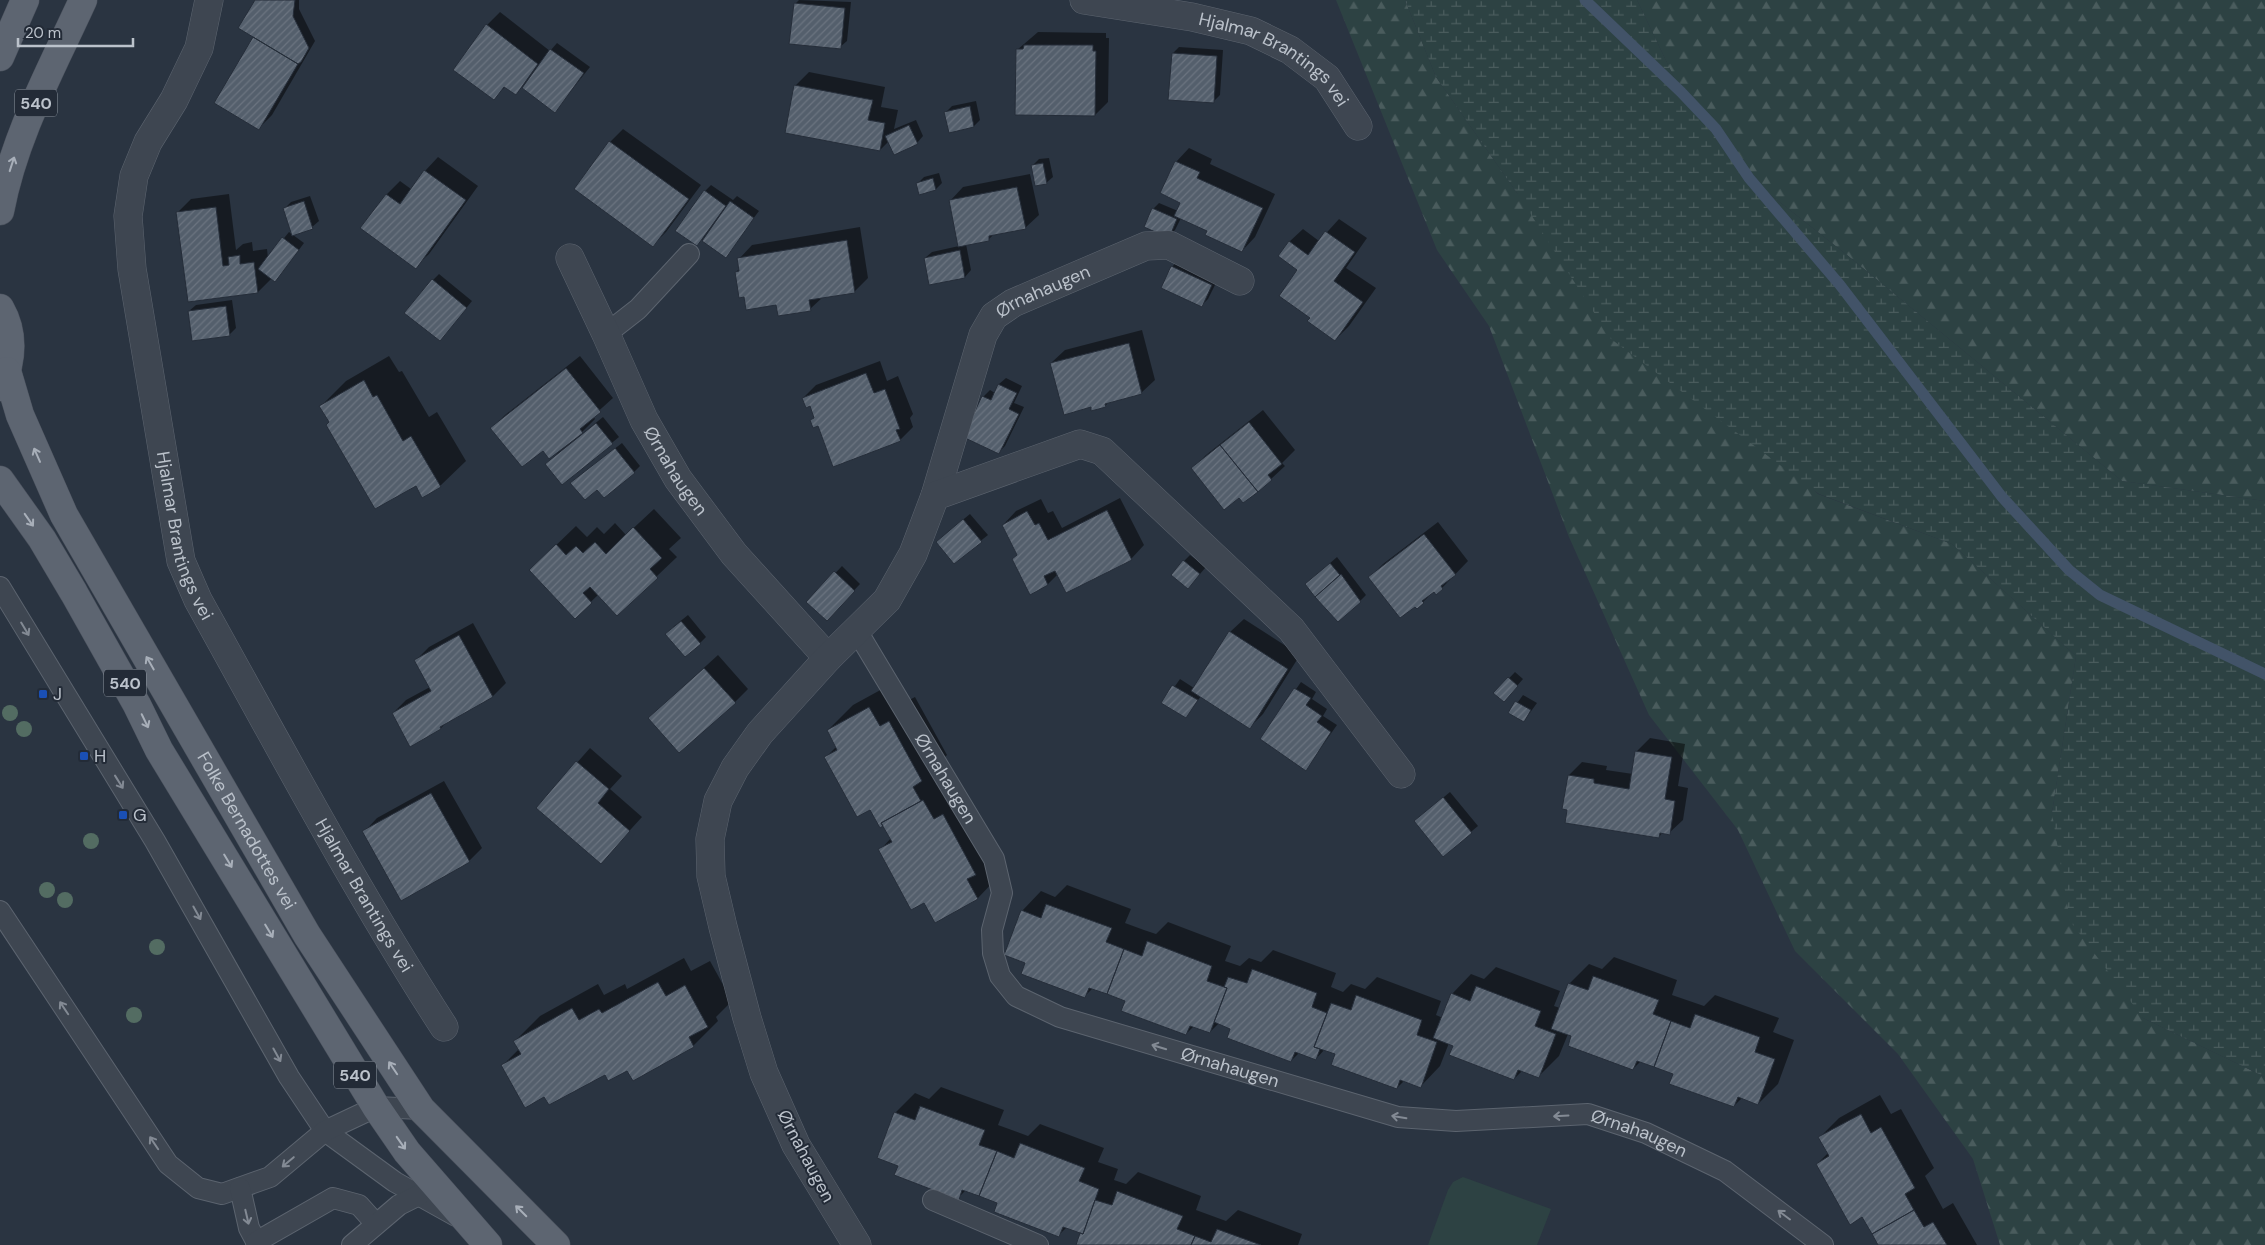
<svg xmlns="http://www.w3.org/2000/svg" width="2265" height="1245" font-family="'DM Sans',sans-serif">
<defs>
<pattern id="forest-firs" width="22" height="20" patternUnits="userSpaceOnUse" patternTransform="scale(1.25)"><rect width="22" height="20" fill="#2d4243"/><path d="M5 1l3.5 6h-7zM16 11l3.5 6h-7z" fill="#4a5c5d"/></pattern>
<pattern id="wetland-marsh" width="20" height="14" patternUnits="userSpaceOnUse" patternTransform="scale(1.25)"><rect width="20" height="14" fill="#2d4243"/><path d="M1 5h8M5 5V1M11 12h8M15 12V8" fill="none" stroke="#4a5c5d"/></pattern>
<pattern id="building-hatch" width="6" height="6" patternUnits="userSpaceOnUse" patternTransform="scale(1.25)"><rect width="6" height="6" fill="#545f6c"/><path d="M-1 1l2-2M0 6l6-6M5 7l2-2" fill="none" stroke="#6b7480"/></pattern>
</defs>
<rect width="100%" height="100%" fill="#2a3441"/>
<path fill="url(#forest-firs)" d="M1336 0H1405L1436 77 1517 193 1818 494 1952 544 2076 656 2052 813 2143 1018 2265 1077V1245H2000L1973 1159 1898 1054 1795 951 1738 830 1649 715 1569 537 1489 326 1437 250Z
M1637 0H2265V501L2122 481 1847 255 1749 178 1681 92Z"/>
<path fill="url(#wetland-marsh)" d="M1405 0H1637L1681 92 1749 178 1847 255 2122 481 2265 501V1077L2143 1018 2070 921 2052 813 2076 656 1952 544 1819 494 1611 339 1517 193 1436 77Z"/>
<path fill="#2d4243" d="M1463 1177 1551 1209 1537 1245H1428L1448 1190 1453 1182Z"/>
<path fill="#0007" d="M257 0H299V9L315 41 272 115 259 128 254 38Z
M799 0 851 2 847 41 840 47 795 4Z
M500 12 550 51 557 43 590 67 555 111 522 87 516 94 505 87 494 98 487 25Z
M1038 32 1106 33V38H1109L1108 102 1095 115 1017 50Z
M1179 47 1223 50 1220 95 1213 102 1173 53Z
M809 72 885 87 881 107 898 110 894 129 916 120 923 136 917 143 889 141 880 150 795 86Z
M976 101 980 120 974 126 946 112 952 106Z
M623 129 701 185 666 232 653 245 576 189 610 142Z
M1189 148 1212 159 1210 164 1275 194 1255 237 1242 251 1209 231 1181 218 1175 230 1168 237 1153 209 1159 203 1178 211 1182 202 1176 162Z
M438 157 478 186 429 254 415 267 362 228 387 194 400 181 411 189 425 171Z
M1049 158 1053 177 1046 183 1032 166 1039 159Z
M939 173 942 183 936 189 920 193 917 184 924 177Z
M1030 174 1039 215 1025 228 994 234 989 239 966 244 971 270 965 277 930 283 925 258 932 252 959 246 950 201 963 187Z
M711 185 733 200 737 196 759 211 725 256 702 240 705 191Z
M229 194 236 250 243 244 252 242 253 251 267 249 268 258 289 232 304 243 281 274 275 280 272 278 258 292 189 301 178 212 191 199Z
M310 196 319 221 312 227 284 209 291 202Z
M1339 219 1367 238 1346 268 1376 288 1349 326 1335 340 1311 318 1299 269 1289 242 1303 229 1319 241Z
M860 227 868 278 855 291 823 297 810 309 745 296 736 272 740 268 739 259 752 245Z
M1178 260 1218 279 1208 299 1202 305 1172 267Z
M439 274 472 301 446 333 433 280Z
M232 300 236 328 229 335 189 311 196 305Z
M1142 330 1155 380 1141 393 1110 401 1105 406H1091L1051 363 1065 350Z
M389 356 399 372 402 371 429 417 437 412 466 461 440 486 416 484 330 422 321 406 346 381Z
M580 356 613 398 593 416 595 419 582 432 583 433 603 417 619 437 563 483 547 464 556 455 555 453 492 428 505 415Z
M880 361 887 381 898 376 913 414 910 418 913 427 900 440 818 424 812 420 815 417 811 405 803 398 816 385Z
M1006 378 1022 386 1014 403 1024 407 1005 446 999 452 983 397 990 390 995 393 999 384Z
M1263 410 1295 450 1282 463 1285 466 1271 479 1239 496 1192 469 1206 455Z
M622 443 640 466 634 472 597 488 578 477Z
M1120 498 1144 545 1131 559 1058 574 1048 584 1031 593 1018 554 1003 525 1016 511 1041 499 1048 513 1053 511 1062 528Z
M654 509 681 538 669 549 677 557 617 614 599 594 575 617 550 551 576 526 587 537 597 527 604 534 615 523 626 535Z
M970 514 988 535 954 562 944 535Z
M1438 522 1468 561 1442 588 1434 591 1423 602 1370 577 1383 564Z
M1190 555 1206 567 1188 588 1184 561Z
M1337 557 1366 595 1360 601 1313 578Z
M842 566 860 584 827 619 808 602Z
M688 615 706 637 700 643 673 627Z
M1244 619 1300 655 1263 714 1250 727 1201 696 1186 717 1163 703 1180 679 1194 688 1230 632Z
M473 623 506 683 493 696 448 721 441 728 393 713 406 700 430 687 416 660 429 647Z
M718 655 748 689 735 702 663 705Z
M1515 672 1523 679 1510 694 1495 693Z
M895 682 905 702 915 697 947 755 939 763 945 775 936 785 943 781 997 878 978 898 936 921 925 901 880 850 891 838 883 824 880 826 871 808 826 757 837 746 828 730 853 705Z
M1301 682 1316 692 1312 699 1327 709 1323 716 1337 725 1306 769 1262 738Z
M1523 695 1537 703 1524 721 1510 713Z
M1650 738 1685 744 1678 786 1688 788 1683 820 1669 833 1663 832 1659 837 1569 775 1582 762 1607 766 1606 770 1633 774 1636 752Z
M590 748 622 776 610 789 642 817 601 862 537 808Z
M444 781 482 848 469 861 364 832 377 818Z
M1450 792 1478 826 1443 855 1422 815Z
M1067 885 1131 909 1125 923 1144 930 1156 934 1168 922 1231 946 1225 961 1240 966 1249 958 1261 962 1273 950 1336 973 1331 987 1343 992 1351 984 1365 989 1377 977 1441 1001 1436 1015 1443 1018 1452 994 1471 974 1484 979 1496 967 1560 991 1554 1006 1560 1008 1569 984 1589 964 1602 969 1614 957 1677 980 1672 995 1704 1006 1715 995 1779 1018 1773 1032 1794 1040 1778 1084 1758 1104 1742 1098 1734 1106 1674 1073 1641 1061 1633 1069 1568 1034 1559 1056 1539 1076 1523 1070 1514 1079 1449 1043 1440 1066 1421 1086 1405 1080 1397 1088 1336 1054 1325 1049 1316 1059 1299 1053 1291 1061 1232 1028 1219 1023 1210 1032 1194 1026 1186 1034 1127 1000 1093 988 1085 996 1026 963 1022 911 1041 891 1055 897Z
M684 958 691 971 710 961 732 1001 716 1017 718 1021 693 1046 628 1069 606 1073 544 1095 503 1065 519 1049 515 1041 540 1016 598 984 604 995 625 984 627 989Z
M941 1087 1004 1110 998 1125 1028 1136 1040 1124 1104 1148 1098 1162 1118 1169 1114 1180 1126 1184 1138 1172 1201 1196 1196 1210 1226 1221 1238 1210 1302 1234 1298 1245H1081L1078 1244 1082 1233 1067 1227 1059 1235 999 1203 966 1190 958 1198 899 1165 895 1113 915 1093 929 1099Z
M1880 1095 1891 1114 1901 1109 1934 1168 1925 1176 1943 1209 1953 1203 1977 1245H1879L1863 1215 1817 1164 1828 1153 1820 1137 1839 1118Z"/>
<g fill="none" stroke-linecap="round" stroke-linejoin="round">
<path stroke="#425368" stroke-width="11" d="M1585 0 1681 92 1716 129 1749 178 1840 285 2002 497 2069 570 2100 595 2265 674"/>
</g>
<path fill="url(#building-hatch)" stroke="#252d39" d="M255 0H295L293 16 309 48 301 62 298 64 238 28Z
M794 3 845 8 841 49 789 44Z
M486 24 538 64 516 95 504 87 494 100 453 70Z
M253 37 298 64 259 130 214 103Z
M1024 45H1093V51H1096L1095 116 1015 115 1016 49H1023Z
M550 49 584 73 555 113 522 88Z
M1172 53 1217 56 1214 103 1168 100Z
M794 85 873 100 868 120 885 123 880 151 785 133Z
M970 106 974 127 949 133 944 112Z
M909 125 918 144 894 155 885 136Z
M609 141 689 199 653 247 574 189Z
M1175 161 1200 172 1197 178 1263 208 1242 252 1205 235 1207 231 1174 216 1180 203 1160 193Z
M1043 163 1047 184 1035 186 1031 165Z
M424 170 466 200 416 269 360 228 386 194 400 204Z
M933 178 936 190 919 195 916 183Z
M1017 187 1026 229 989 236V241L958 247 949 200Z
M704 190 726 206 697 246 675 231Z
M304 201 313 229 292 236 283 208Z
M730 201 754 218 726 258 702 241Z
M216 207 223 266 229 265 228 257 240 255V264L254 262 258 293 188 302 176 212Z
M1152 208 1177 219 1169 238 1144 227Z
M1325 231 1355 252 1334 281 1363 302 1335 341 1307 321 1310 318 1279 296 1297 270 1278 256 1289 241 1308 255Z
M282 237 299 250 275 282 258 269Z
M847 240 855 293 809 300 811 311 778 316 776 305 746 310 744 297 739 298 735 272 739 271 737 258Z
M960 250 965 278 929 285 924 258Z
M1171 266 1212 285 1202 307 1161 288Z
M432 279 467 308 440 341 404 313Z
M226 306 230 336 192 341 188 311Z
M1129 343 1142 394 1105 404 1106 407 1091 411V407L1064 415 1050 363Z
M566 368 601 412 580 429 583 433 549 459 543 451 522 467 490 428Z
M866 373 874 393 885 389 900 429 896 430 901 441 833 467 818 426 813 428 810 420 814 418 810 406 806 408 802 398Z
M364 380 373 397 377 395 403 441 411 436 441 487 422 498 416 486 375 509 326 425 329 422 319 406Z
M998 384 1017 393 1009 409 1019 414 999 454 963 437 982 396 991 400Z
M1249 422 1282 464 1268 475 1272 480 1258 492 1220 445Z
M596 423 613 444 562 485 545 464Z
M1220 445 1258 492 1243 503 1239 498 1224 510 1191 468Z
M615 448 635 473 604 498 597 490 585 500 570 483Z
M1107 510 1132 560 1066 593 1055 571 1044 576 1048 585 1030 595 1012 559 1017 555 1002 525 1027 511 1035 525 1039 523 1048 540Z
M963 519 982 542 954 564 936 542Z
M633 527 662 558 650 569 658 578 617 616 590 587 583 593 592 603 575 619 529 570 556 544 566 555 576 546 583 553 595 542 606 554Z
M1424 534 1456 575 1441 586 1443 589 1436 595 1434 592 1422 601 1424 603 1417 609 1415 607 1400 618 1368 577Z
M1183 560 1200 574 1188 589 1171 575Z
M1330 563 1340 575 1315 597 1305 584Z
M834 571 855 591 827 621 806 602Z
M1341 574 1361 602 1338 622 1315 597Z
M681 621 701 644 685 657 665 634Z
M1229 631 1288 669 1250 729 1191 691Z
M459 635 493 697 440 727 441 729 410 747 392 713 431 691 414 660Z
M704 668 736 703 679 753 648 718Z
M1508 677 1518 686 1504 702 1493 693Z
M1172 685 1198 700 1186 718 1161 703Z
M1294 688 1311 698 1306 705 1322 716 1317 722 1331 732 1306 771 1260 739Z
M1515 701 1531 710 1524 722 1508 713Z
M869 707 880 726 889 721 922 781 913 787 921 801 881 823 883 826 880 828 870 810 857 817 824 757 837 750 827 730Z
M1635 751 1672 757 1665 799 1675 801 1670 835 1660 833 1659 838 1565 823 1567 810 1562 809 1568 775 1594 779V783L1629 789Z
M576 761 609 789 598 803 630 831 601 864 536 808Z
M431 793 470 862 401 901 362 831Z
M1443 797 1472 833 1443 857 1414 821Z
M923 800 934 819 943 814 976 875 967 879 978 899 935 923 924 903 911 910 878 849 892 842 881 823Z
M1046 904 1112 928 1106 942 1124 949 1107 994 1089 988 1085 998 1021 974 1025 963 1004 955 1021 910 1041 918Z
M1147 941 1212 966 1207 981 1227 988 1210 1033 1190 1026 1186 1035 1121 1011 1125 1001 1107 994 1124 949 1142 956Z
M1252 969 1317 993 1312 1007 1327 1013 1314 1047 1320 1049 1316 1060 1295 1052 1291 1062 1227 1038 1230 1029 1214 1022 1227 988 1224 987 1228 977 1247 983Z
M1593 976 1659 1000 1653 1014 1671 1021 1654 1067 1637 1061 1633 1070 1568 1046 1571 1036 1551 1029 1568 983 1588 990Z
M658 982 666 996 685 985 708 1027 689 1037 694 1047 633 1081 627 1071 608 1081 605 1075 549 1105 544 1097 525 1108 501 1065 521 1054 513 1041 572 1008 579 1020 599 1009 602 1013Z
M1476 986 1541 1011 1535 1026 1556 1034 1539 1078 1518 1070 1514 1080 1449 1055 1453 1046 1433 1038 1451 993 1470 1001Z
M1356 995 1422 1020 1417 1035 1437 1042 1421 1088 1400 1080 1397 1089 1331 1065 1335 1054 1314 1047 1331 1003 1351 1010Z
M1695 1014 1760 1037 1755 1052 1775 1059 1758 1105 1738 1097 1734 1107 1669 1084 1673 1074 1654 1067 1671 1021 1690 1028Z
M920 1106 985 1130 979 1145 997 1151 979 1196 962 1190 959 1200 894 1175 898 1166 877 1158 894 1112 915 1120Z
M1861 1114 1871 1133 1881 1127 1915 1188 1905 1194 1914 1210 1872 1234 1862 1217 1850 1225 1816 1164 1829 1156 1818 1137Z
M1020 1143 1085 1168 1079 1181 1099 1189 1083 1234 1063 1227 1059 1237 994 1212 997 1203 979 1196 997 1151 1014 1158Z
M1117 1191 1183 1216 1177 1229 1195 1236 1191 1245H1076L1080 1233 1083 1234 1095 1200 1112 1205Z
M1914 1210 1924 1227 1933 1222 1947 1245H1878L1872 1234Z
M1217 1229 1261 1245H1191L1195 1236 1211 1242Z"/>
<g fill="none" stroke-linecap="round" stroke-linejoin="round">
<g stroke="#5c646f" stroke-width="22">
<g id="service">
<path d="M606 334 638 309 689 254"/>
<path d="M0 587 155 841 289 1077 325 1131 395 1182 456 1216"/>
<path id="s1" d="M857 631 994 859 1002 893 992 930 993 953 1000 976 1016 996 1060 1017 1398 1117 1456 1121 1588 1114 1646 1133 1725 1171 1823 1245"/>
<path d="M0 911 168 1164 198 1188 222 1194 270 1177 325 1131 376 1107 421 1109"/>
<path d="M240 1188 249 1228 258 1245"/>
<path d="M933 1200 1038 1245"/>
<path d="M256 1242 333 1198 359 1205 376 1224"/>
<path d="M352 1245 399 1205 419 1195"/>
</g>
</g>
<g stroke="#5c646f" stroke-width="29">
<g id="minor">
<path id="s2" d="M209 0 199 48 174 100 148 142 134 176 128 216 132 269 181 561 198 600C278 744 355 889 444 1027"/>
<path id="s3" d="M1084 0 1192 17 1251 31 1290 50 1327 78 1358 126"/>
<path id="s4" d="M570 258 606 334 644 420 678 479 734 554 828 658"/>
<path id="s5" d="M935 496 983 335 994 316 1013 303 1146 246 1169 245 1240 281"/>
<path d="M857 1245 796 1145 764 1073 747 1018 723 927 711 876 710 839 718 801 735 768 760 733 828 658 887 600 913 554 935 496 1080 444 1102 451 1291 629 1401 774"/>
</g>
</g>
<g stroke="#484f5b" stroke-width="29">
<g id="primary">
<path d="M0 57 25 0"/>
<path d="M0 211C14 136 52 68 83 0"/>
<path d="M0 308C15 334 12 361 1 387"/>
<path id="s6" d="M7 371 20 415 64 515 307 935 421 1109 556 1245"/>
<path d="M0 480 42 539 74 593 137 705 159 750 376 1107 407 1152 488 1245"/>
</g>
</g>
<use href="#service" stroke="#3e4651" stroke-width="20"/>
<use href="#minor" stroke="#3e4651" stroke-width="28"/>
<use href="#primary" stroke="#5d6571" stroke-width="28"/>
</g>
<g fill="#536c62">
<circle cx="10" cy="713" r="8"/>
<circle cx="24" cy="729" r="8"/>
<circle cx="91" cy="841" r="8"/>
<circle cx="47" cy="890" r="8"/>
<circle cx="65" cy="900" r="8"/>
<circle cx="157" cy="947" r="8"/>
<circle cx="134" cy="1015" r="8"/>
</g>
<defs><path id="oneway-shaft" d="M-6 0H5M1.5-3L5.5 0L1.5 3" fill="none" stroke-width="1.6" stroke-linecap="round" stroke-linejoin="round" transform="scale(1.25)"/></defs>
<g stroke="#a8afb9">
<use href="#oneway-shaft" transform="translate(12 164) rotate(-72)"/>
<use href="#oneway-shaft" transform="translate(37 455) rotate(-114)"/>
<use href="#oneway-shaft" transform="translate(29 520) rotate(55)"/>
<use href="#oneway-shaft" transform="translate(150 663) rotate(-120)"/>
<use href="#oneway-shaft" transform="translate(145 721) rotate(64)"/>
<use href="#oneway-shaft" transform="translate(228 861) rotate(59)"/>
<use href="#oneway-shaft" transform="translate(269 931) rotate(59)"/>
<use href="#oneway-shaft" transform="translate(393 1068) rotate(-124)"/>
<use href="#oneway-shaft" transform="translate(401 1143) rotate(55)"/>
<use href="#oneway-shaft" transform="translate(521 1211) rotate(-135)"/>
</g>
<g stroke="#838a94">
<use href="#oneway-shaft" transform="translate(25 629) rotate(59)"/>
<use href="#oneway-shaft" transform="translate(119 782) rotate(58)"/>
<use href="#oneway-shaft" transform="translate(197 913) rotate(61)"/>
<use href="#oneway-shaft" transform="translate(64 1008) rotate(-124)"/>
<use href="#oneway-shaft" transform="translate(1159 1047) rotate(-163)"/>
<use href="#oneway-shaft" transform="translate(277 1055) rotate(61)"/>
<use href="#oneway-shaft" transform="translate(1561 1116) rotate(177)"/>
<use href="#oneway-shaft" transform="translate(1399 1117) rotate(-171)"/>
<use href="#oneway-shaft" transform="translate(154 1143) rotate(-124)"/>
<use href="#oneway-shaft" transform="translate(288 1162) rotate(140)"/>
<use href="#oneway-shaft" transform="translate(1784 1215) rotate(-143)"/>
<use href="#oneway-shaft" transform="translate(247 1217) rotate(77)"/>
</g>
<g fill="#1a4fb4" stroke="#232b37" stroke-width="2">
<rect x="38" y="689" width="10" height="10" rx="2.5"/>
<rect x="79" y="751" width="10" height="10" rx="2.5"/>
<rect x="118" y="810" width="10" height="10" rx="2.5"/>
</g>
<g text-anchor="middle" stroke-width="4" stroke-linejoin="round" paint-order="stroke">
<g fill="#232b37" stroke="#8d959f" stroke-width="1">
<rect x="15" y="89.5" width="42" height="27" rx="4"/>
<rect x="104" y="669.5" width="42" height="27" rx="4"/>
<rect x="334" y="1061.5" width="42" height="27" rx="4"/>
</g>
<g font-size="16" font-weight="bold" fill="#bbc2cb">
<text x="36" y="109">540</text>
<text x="125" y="689">540</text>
<text x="355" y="1081">540</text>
</g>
<g font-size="18" fill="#bbc2cb" stroke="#232b37">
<text dy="6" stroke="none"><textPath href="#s3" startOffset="204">Hjalmar Brantings vei</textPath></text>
<text dy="6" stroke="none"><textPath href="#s5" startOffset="245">Ørnahaugen</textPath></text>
<text dy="6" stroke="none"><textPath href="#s4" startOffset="238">Ørnahaugen</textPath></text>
<text dy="6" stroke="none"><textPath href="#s2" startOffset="559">Hjalmar Brantings vei</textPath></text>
<text dy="6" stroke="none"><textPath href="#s1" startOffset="172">Ørnahaugen</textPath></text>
<text dy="6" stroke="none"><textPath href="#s6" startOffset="520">Folke Bernadottes vei</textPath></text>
<text dy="6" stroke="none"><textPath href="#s2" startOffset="964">Hjalmar Brantings vei</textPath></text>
<text dy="6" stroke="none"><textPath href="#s1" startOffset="638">Ørnahaugen</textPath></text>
<text dy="6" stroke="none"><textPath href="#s1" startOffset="1058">Ørnahaugen</textPath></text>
<text transform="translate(806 1156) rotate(62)" y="6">Ørnahaugen</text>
</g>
<g font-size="18" fill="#bbc2cb" stroke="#232b37" text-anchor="start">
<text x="53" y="700">J</text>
<text x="94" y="762">H</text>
<text x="133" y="821">G</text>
</g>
</g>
<path d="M18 38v8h115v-8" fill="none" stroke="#bbc2cb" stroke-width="2.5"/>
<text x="25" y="38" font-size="15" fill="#bbc2cb" stroke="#232b37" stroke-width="4" paint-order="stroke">20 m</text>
</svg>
